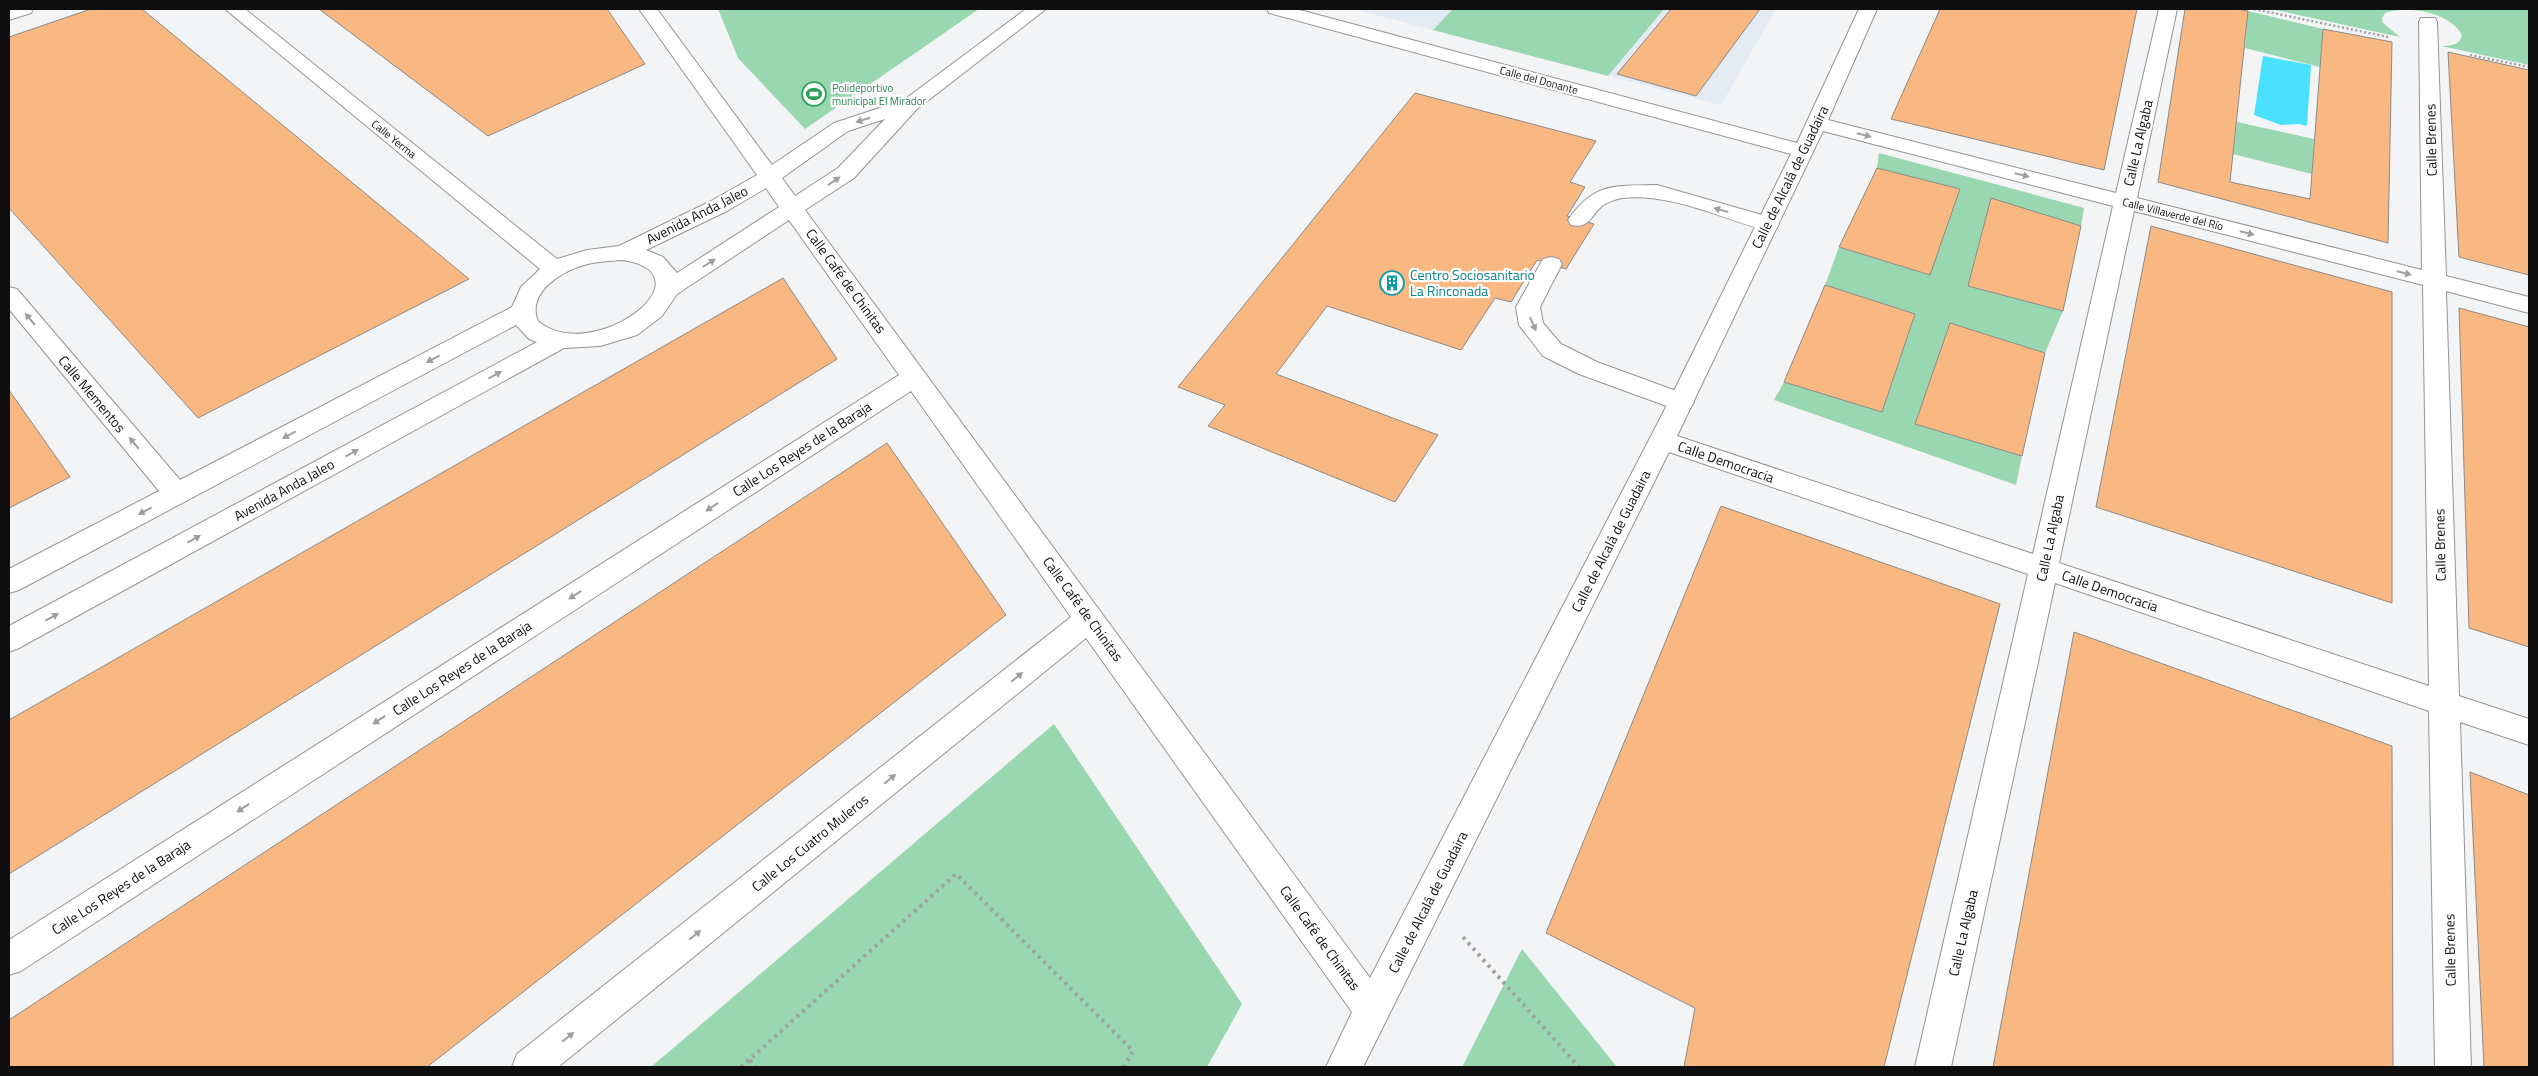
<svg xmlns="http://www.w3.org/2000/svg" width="2538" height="1076" font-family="'Titillium Web',sans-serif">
<rect width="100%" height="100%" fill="#f3f4f5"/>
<path fill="#e4ebf3" d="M1353 9H1776L1721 105Z"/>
<path fill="#99d7b1" d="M718 9H979L805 129 738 58Z
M1453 9H1664L1608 76 1433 30Z
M2271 9H2529V65L2441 46C2451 46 2460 45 2462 35 2449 12 2408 5 2385 13L2382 18 2383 23 2400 37Z
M2248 11 2323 29 2320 67 2245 48Z
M2237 122 2314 139 2312 174 2233 154Z
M1879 153 2084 208 2081 226 1991 199 1968 286 2063 311 2045 353 1950 323 1915 424 2022 456 2016 485 1774 400 1784 382 1882 412 1915 314 1825 285 1839 247 1930 275 1877 168Z
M1054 724 1242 1004 1207 1067H651Z
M1522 949 1617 1067H1462Z"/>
<path fill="#49e1fe" d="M2263 56 2311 65 2307 126 2299 124 2281 125 2254 115Z"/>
<path fill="#f9b781" stroke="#8b8a89" d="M91 9H142L469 279 198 418 9 208V37Z
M319 9H607L645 64 488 136Z
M1671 9H1760L1696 96 1617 74Z
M1940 9H2137L2104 170 1891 119Z
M2185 9H2238L2248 11 2230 182 2310 199 2323 29 2392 42 2388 243 2158 182Z
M2448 52 2529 70V275L2459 257Z
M1415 93 1596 141 1570 182 1585 187 1567 216 1594 224 1566 269 1537 260 1511 302 1495 298 1461 350 1327 306 1276 374 1438 435 1395 502 1208 426 1225 405 1178 387Z
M1877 168 1960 189 1930 275 1839 247Z
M1991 198 2081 226 2063 311 1968 286Z
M2151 226 2392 292V603L2096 507Z
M783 278 837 359 9 874V720Z
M1825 285 1915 314 1882 412 1784 382Z
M2459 308 2529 327V647L2469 628Z
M1950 323 2045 353 2022 456 1915 424Z
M9 390 70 477 9 508Z
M887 443 1006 615 427 1067H9V1020Z
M1721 506 2000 604 1884 1067H1684L1695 1008 1546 933Z
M2074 632 2392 746 2393 1067H1993Z
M2470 772 2529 795V1067H2484Z"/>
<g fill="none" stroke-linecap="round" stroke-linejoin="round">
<g stroke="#929495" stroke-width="2">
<path id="service" d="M1657 185 1776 219 1779 224 1776 229 1768 231C1723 219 1669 192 1622 198 1616 199 1605 203 1601 207 1590 217 1589 229 1571 225L1568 220C1594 182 1615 186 1657 185Z
M1551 257 1559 259 1562 264 1540 307 1543 323 1561 344 1597 362 1690 396 1694 402 1690 408 1681 411 1672 408 1579 374 1543 356 1519 325 1516 307 1543 259Z"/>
</g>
<g stroke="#929495" stroke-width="2">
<path id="minor" d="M9 9H33L31 13 9 20Z
M225 9H245L557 259 587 250 619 246 711 201 757 175 639 9H657L772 165 834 123 904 100 1026 9H1046L917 109 854 178 805 210 1370 978 1665 409 1791 154 1269 13 1267 9H1296L1797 143 1859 9H1877L1828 120 2116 193 2159 9H2177L2137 198 2422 270 2419 22 2421 18H2435L2437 22 2446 276 2529 297V313L2446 291 2459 696 2529 719V745L2460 722 2471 1067H2435L2429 711 2055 583 1951 1067H1915L2028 574 1669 452 1363 1067H1326L1352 1012 1086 638 558 1067H512L517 1054 1071 617 911 391 21 971 9 975V940L899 375 789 220 677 294 662 316 637 335 600 346 564 348 19 648 9 652V626L537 342 529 339 516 325 19 590 9 593V569L159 491 9 309V287L17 289 180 480 512 307 521 287 540 269ZM885 119 838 168 795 196 782 178 848 131ZM1823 131 2113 206 2033 554 1677 436ZM766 188 779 207 677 273 663 257 646 250 727 211ZM2134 211 2423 285 2429 686 2059 563ZM623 260C714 275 592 367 538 321 526 293 562 271 584 265 597 261 610 261 623 260Z"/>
</g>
<path stroke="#9fa0a1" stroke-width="2.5" stroke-dasharray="2 2.5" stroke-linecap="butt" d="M2254 9 2388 37
M2470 55 2529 67"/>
<path stroke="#9fa0a1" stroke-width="4" stroke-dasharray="3 4.5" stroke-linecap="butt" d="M1463 937 1579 1067
M750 1060 755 1067
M741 1067 956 874 1133 1051 1124 1067"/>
<use href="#service" fill="#fff" fill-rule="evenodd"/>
<use href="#minor" fill="#fff" fill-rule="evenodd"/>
</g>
<defs><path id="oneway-solid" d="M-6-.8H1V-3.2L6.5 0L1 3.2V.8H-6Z" transform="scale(1.25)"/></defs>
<g fill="#9f9f9f">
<use href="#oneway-solid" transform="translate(863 120) rotate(162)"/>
<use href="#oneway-solid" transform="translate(1864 135) rotate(14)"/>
<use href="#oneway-solid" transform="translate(2022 175) rotate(14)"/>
<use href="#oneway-solid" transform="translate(834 181) rotate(-34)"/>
<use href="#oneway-solid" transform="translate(1721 210) rotate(-164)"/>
<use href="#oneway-solid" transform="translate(2247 233) rotate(14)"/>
<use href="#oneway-solid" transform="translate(709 263) rotate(-32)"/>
<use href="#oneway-solid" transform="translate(2404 273) rotate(14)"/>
<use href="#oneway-solid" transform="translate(30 319) rotate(-130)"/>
<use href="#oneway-solid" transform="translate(1533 324) rotate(66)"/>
<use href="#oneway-solid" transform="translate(433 359) rotate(152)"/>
<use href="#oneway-solid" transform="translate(495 375) rotate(-29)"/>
<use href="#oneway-solid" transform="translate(289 435) rotate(152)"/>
<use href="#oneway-solid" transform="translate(134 443) rotate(-130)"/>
<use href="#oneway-solid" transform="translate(352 453) rotate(-29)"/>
<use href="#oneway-solid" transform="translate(712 507) rotate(147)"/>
<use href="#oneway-solid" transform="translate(145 511) rotate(152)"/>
<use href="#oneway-solid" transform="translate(194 539) rotate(-29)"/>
<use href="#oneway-solid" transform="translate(575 595) rotate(147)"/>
<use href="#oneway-solid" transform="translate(52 617) rotate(-29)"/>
<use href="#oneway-solid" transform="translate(1017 677) rotate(-39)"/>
<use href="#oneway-solid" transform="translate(379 720) rotate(147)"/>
<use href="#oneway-solid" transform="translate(890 779) rotate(-39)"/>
<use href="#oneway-solid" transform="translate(243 808) rotate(147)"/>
<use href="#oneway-solid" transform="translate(695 935) rotate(-39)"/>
<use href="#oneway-solid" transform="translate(568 1037) rotate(-39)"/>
</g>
<defs>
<g id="stadium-ring" transform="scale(1.25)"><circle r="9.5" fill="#fff" stroke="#2e9e5b" stroke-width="1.5"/><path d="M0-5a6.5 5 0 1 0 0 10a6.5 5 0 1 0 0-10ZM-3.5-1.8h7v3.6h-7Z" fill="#2e9e5b"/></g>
<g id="building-ring" transform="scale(1.25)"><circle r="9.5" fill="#fff" stroke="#0f9aa8" stroke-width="1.5"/><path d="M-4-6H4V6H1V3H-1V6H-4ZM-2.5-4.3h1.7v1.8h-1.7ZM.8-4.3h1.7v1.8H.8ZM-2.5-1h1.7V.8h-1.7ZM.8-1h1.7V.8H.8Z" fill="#0f9aa8"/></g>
</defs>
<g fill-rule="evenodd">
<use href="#stadium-ring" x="814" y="94"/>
<use href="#building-ring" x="1392" y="283"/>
</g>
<g text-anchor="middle" stroke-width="4.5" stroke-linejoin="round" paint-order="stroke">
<g font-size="11" fill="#0e0e0f" stroke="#fff">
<text transform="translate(1539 80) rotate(15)" y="4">Calle del Donante</text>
<text transform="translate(394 139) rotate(39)" y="4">Calle Yerma</text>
<text transform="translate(2173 214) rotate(14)" y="4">Calle Villaverde del Río</text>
</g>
<g font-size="11" fill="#27864d" stroke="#fff" text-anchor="start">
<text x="832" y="92">Polideportivo<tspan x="832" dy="13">municipal El Mirador</tspan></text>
</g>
<g font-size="14" fill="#0e0e0f" stroke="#fff">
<text transform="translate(2431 140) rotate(-91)" y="5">Calle Brenes</text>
<text transform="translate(2138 143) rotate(-77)" y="5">Calle La Algaba</text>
<text transform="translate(1790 177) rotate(-64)" y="5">Calle de Alcalá de Guadaira</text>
<text transform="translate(697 215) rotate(-27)" y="5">Avenida Anda Jaleo</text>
<text transform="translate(846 281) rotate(54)" y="5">Calle Café de Chinitas</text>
<text transform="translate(92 394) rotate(50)" y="5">Calle Mementos</text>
<text transform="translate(802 449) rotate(-33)" y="5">Calle Los Reyes de la Baraja</text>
<text transform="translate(1726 462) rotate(19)" y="5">Calle Democracia</text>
<text transform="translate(284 490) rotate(-29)" y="5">Avenida Anda Jaleo</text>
<text transform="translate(2050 538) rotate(-78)" y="5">Calle La Algaba</text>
<text transform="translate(1611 541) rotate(-63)" y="5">Calle de Alcalá de Guadaira</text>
<text transform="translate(2440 545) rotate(-91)" y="5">Calle Brenes</text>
<text transform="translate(2110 591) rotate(19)" y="5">Calle Democracia</text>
<text transform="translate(1083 609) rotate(54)" y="5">Calle Café de Chinitas</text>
<text transform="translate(462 668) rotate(-33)" y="5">Calle Los Reyes de la Baraja</text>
<text transform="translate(810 843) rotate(-39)" y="5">Calle Los Cuatro Muleros</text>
<text transform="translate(121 887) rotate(-33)" y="5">Calle Los Reyes de la Baraja</text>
<text transform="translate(1428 902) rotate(-63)" y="5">Calle de Alcalá de Guadaira</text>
<text transform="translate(1963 933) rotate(-77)" y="5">Calle La Algaba</text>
<text transform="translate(1320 938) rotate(54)" y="5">Calle Café de Chinitas</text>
<text transform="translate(2450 950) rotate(-91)" y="5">Calle Brenes</text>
</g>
<g font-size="14" fill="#0d838f" stroke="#fff" text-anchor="start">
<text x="1410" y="280">Centro Sociosanitario<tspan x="1410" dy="16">La Rinconada</tspan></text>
</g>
</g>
<rect width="2538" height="1076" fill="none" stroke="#0e0e0f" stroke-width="20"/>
</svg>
